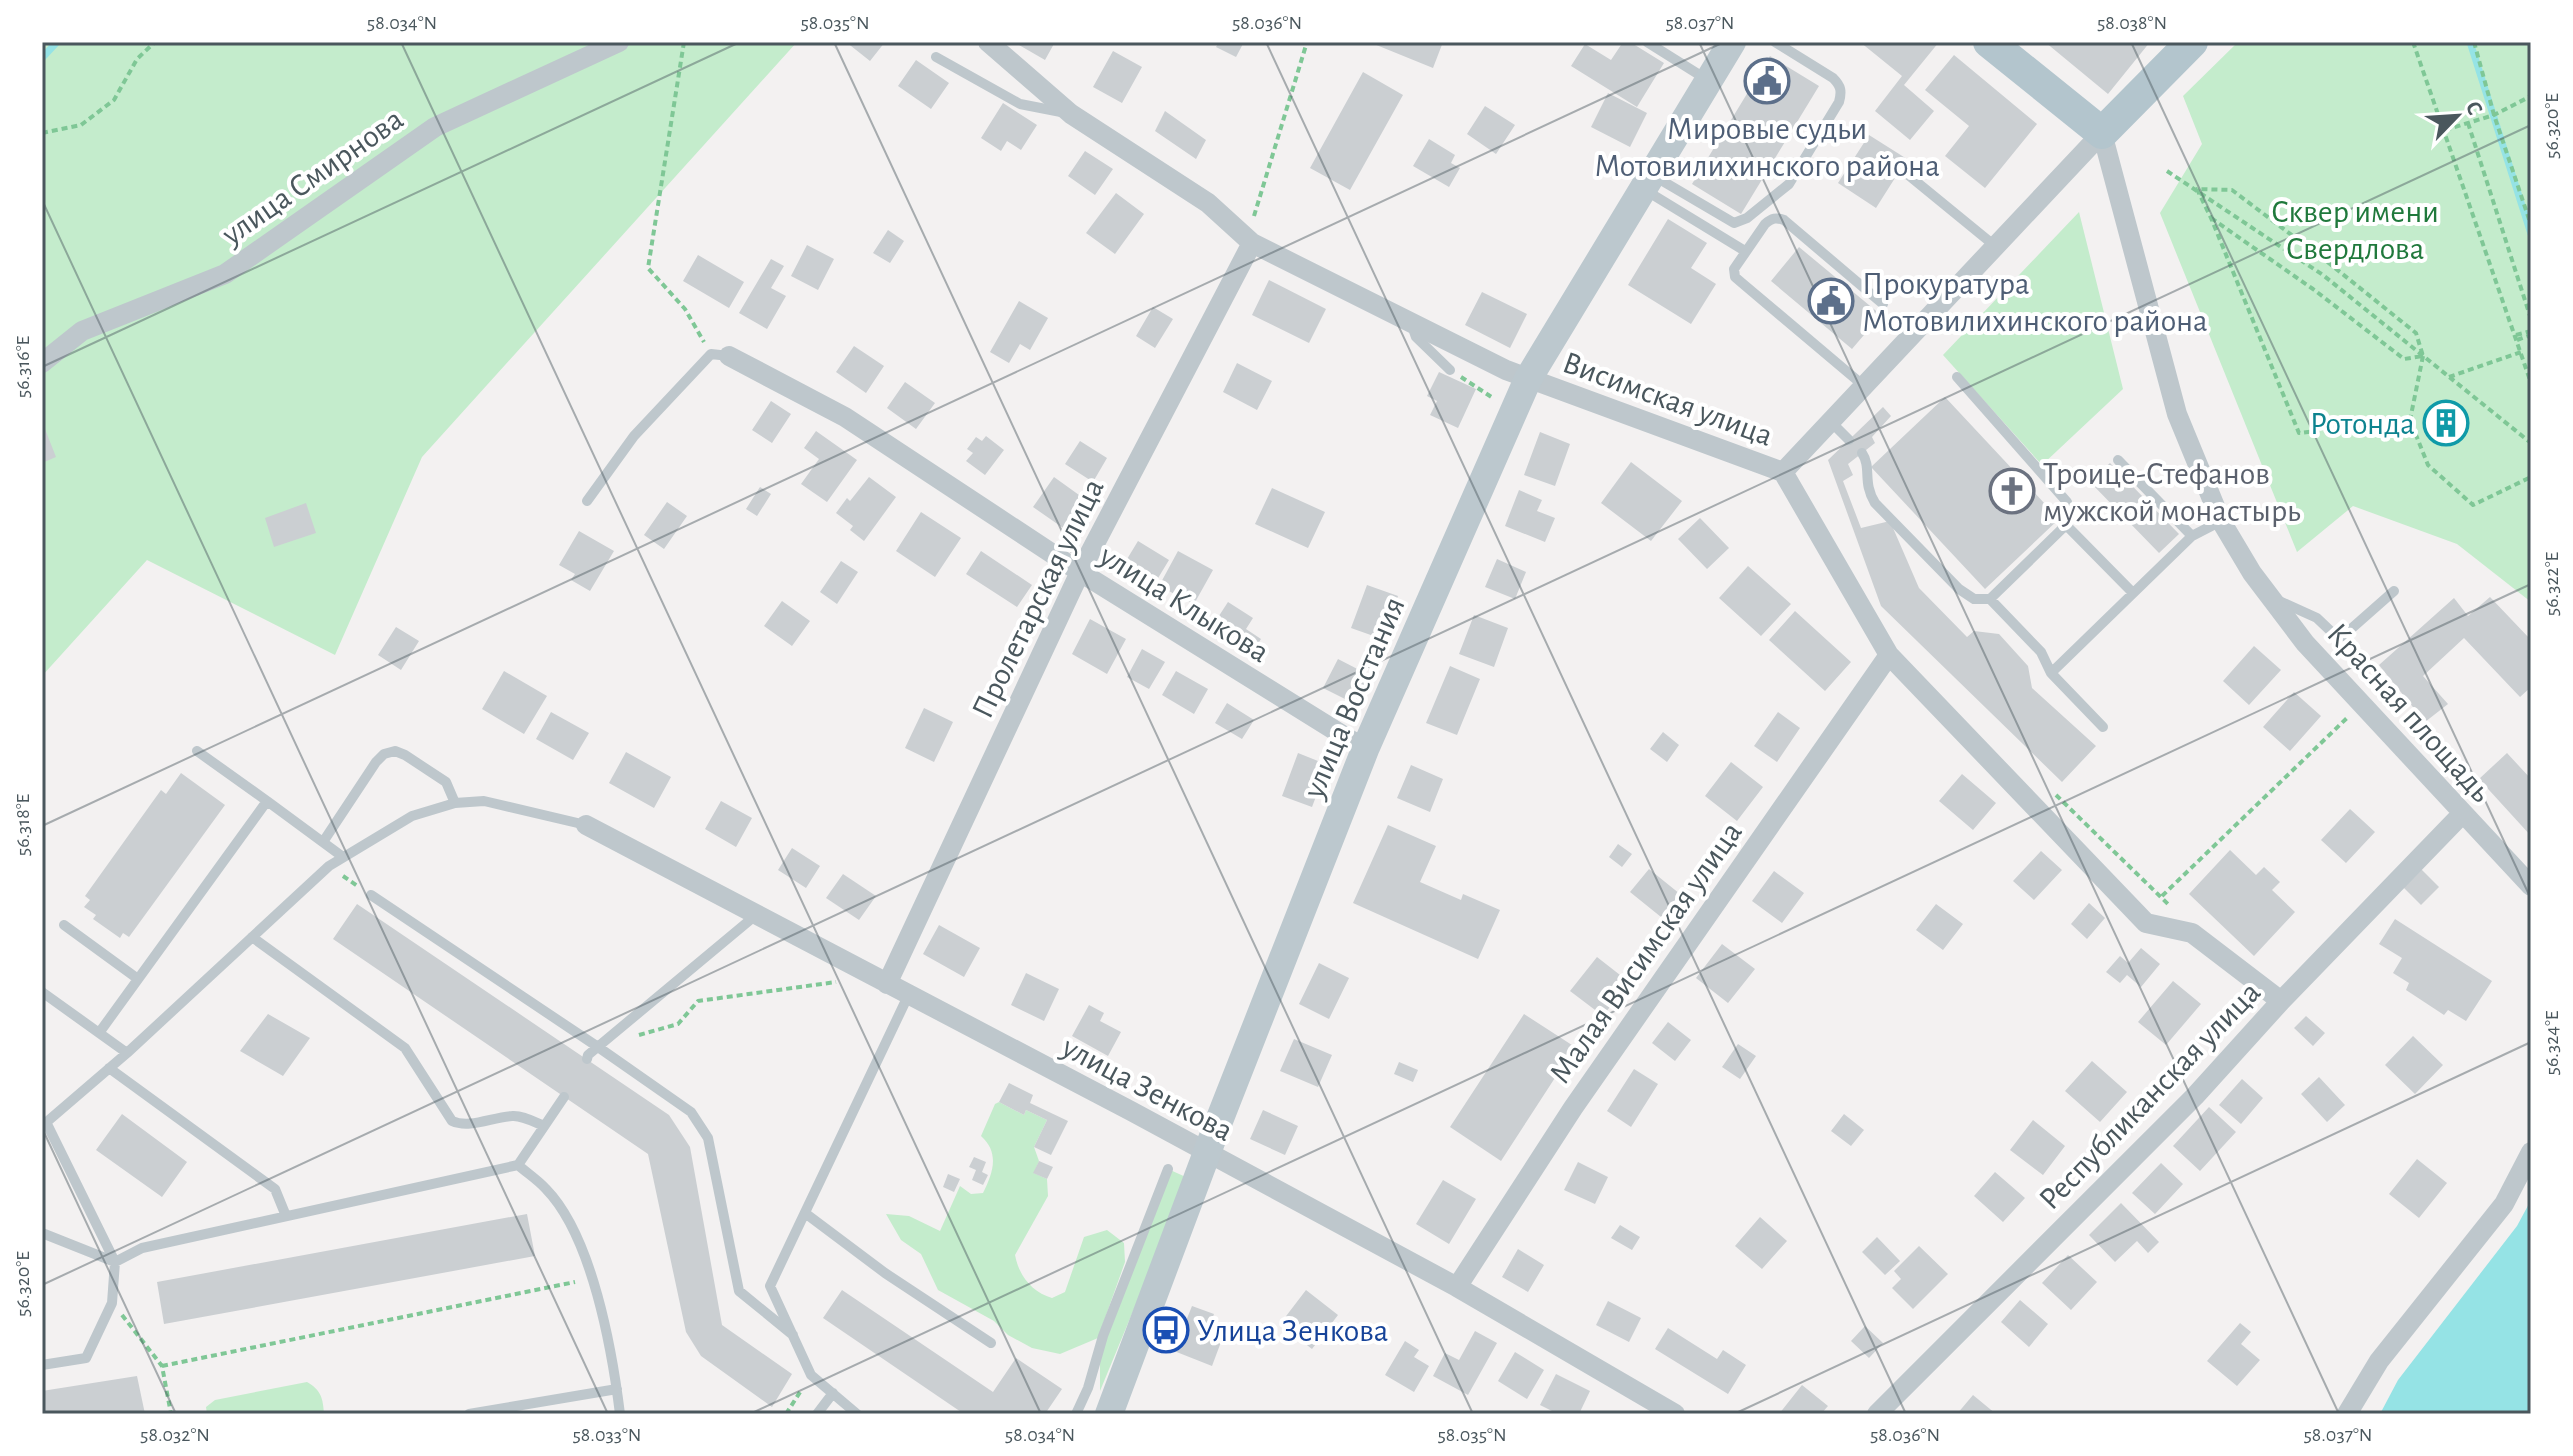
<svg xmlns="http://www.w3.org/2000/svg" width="2573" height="1456" font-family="'Alegreya Sans',sans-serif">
<rect width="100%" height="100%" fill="#f3f1f1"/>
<path fill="#c4eccc" d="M42 42H797L422 457 335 655 147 560 42 676Z
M2238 42H2531V602L2457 544 2353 506 2297 552 2160 213 2202 144 2183 96Z
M2079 212 2123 389 2042 465 1943 355Z
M999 1102 1024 1115 1026 1110 1047 1120 1034 1147 1039 1161 1034 1173 1047 1179 1048 1196 1015 1255C1019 1276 1032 1292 1052 1298L1065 1292 1084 1237 1107 1230 1124 1243 1125 1262 1098 1338 1060 1354 1032 1348 1008 1335 994 1321 938 1290 921 1254 901 1240 886 1214 909 1216 940 1231 960 1186 971 1194 983 1193C993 1173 1000 1153 981 1136L995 1104Z
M1168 1169 1188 1178 1100 1391V1353Z
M307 1382C321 1390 323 1398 324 1414H207L206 1407 215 1400Z"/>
<path fill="#95e3e5" d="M2531 1200V1414H2380L2398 1380 2517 1226Z"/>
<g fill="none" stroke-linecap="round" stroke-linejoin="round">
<path stroke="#95e3e5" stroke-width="7" d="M2470 42 2531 234
M42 58 57 42"/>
</g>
<path fill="#cbcfd2" d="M846 42H885L870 61Z
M1014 42H1055L1045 60Z
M1219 42H1244L1236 57 1216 47Z
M1369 42H1443L1433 68Z
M1623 42H1630L1664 63 1637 107 1571 66 1585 44 1611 60Z
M1860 42H1939L1904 85 1934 111 1910 140 1875 111 1902 76Z
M2045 42H2150L2108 94Z
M1113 51 1142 67 1122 103 1093 87Z
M1954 55 2037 124 1985 188 1945 156 1969 126 1925 90Z
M1770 56 1819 86 1741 214 1692 184Z
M916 60 949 83 931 109 898 86Z
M1363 72 1403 95 1350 190 1310 168Z
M1608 93 1647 113 1630 147 1591 127Z
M1003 103 1037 125 1021 150 1007 141 1001 151 981 138Z
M1485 106 1515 125 1496 154 1467 134Z
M1165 111 1206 140 1196 159 1155 131Z
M1869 135 1907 159 1876 208 1838 183Z
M1429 139 1455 155 1451 163 1460 168 1449 187 1413 166Z
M1085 151 1113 169 1095 195 1068 176Z
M1116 193 1144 214 1115 254 1086 233Z
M1668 219 1707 243 1691 268 1716 284 1691 324 1628 285Z
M888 230 904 241 890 263 873 253Z
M807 245 834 259 818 290 791 276Z
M1799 247 1881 315 1852 349 1771 281Z
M698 255 744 282 729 308 683 281Z
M771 259 784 266 771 288 786 296 767 329 739 313Z
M1269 280 1326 309 1309 343 1252 315Z
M1482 292 1527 314 1510 348 1465 325Z
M1019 301 1048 318 1030 350 1020 344 1009 363 990 352Z
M1153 307 1173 319 1155 348 1136 336Z
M854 346 884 366 866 393 836 372Z
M1237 363 1272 381 1257 410 1223 392Z
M1439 372 1476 389 1458 428 1430 415 1437 401 1427 396Z
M905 382 935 403 916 429 887 408Z
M1945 397 2059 519 1985 589 1871 467Z
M771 401 791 414 772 443 752 430Z
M1883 407 1891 416 1872 437 1875 443 1848 464 1853 475 1843 481 1861 528 1890 521 1919 588 1967 637 1974 631 1999 634 2028 666 2032 688 2096 746 2062 782 1881 606 1828 460Z
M2433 423a13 13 0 1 1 26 0a13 13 0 1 1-26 0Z
M45 429 56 457 42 463V430Z
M816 431 857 460 827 502 801 484 819 459 804 448Z
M1540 432 1570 444 1555 486 1524 475Z
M986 436 1004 450 985 475 966 461 973 453 967 449 976 437 982 441Z
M1080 441 1107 458 1093 482 1065 464Z
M1631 462 1682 501 1651 541 1601 503Z
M2110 463 2179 534 2159 553 2090 482Z
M869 477 896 497 864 541 850 530 853 526 836 513 847 498 850 501Z
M1054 477 1086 500 1066 530 1033 507Z
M760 487 771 494 757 516 746 509Z
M1272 488 1325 512 1308 548 1255 524Z
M1519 490 1542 500 1537 511 1555 518 1545 542 1505 526Z
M667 502 687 516 664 549 644 535Z
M306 503 316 533 274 547 265 518Z
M921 512 961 538 935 577 896 551Z
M1700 518 1729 548 1707 569 1678 539Z
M579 531 614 551 590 591 571 580 575 574 559 565Z
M1138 541 1169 560 1152 588 1121 569Z
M981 551 1032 585 1017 607 966 574Z
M1178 551 1213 570 1194 604 1159 586Z
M1497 559 1526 572 1515 599 1485 587Z
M841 561 858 572 837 604 820 592Z
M1748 566 1791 604 1761 636 1719 598Z
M1367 585 1398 596 1382 639 1351 628Z
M2490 597 2531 640V687L2520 697 2464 638 2423 676 2448 704 2425 722 2379 665 2454 598 2468 616Z
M782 601 810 621 792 646 764 626Z
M1228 602 1253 618 1246 629 1261 639 1253 651 1213 625Z
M1795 611 1851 662 1825 691 1769 640Z
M1474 615 1508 628 1494 667 1459 654Z
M1090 619 1126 639 1107 674 1072 654Z
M396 627 419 641 401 670 378 655Z
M2254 646 2281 670 2249 705 2223 681Z
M1142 649 1165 662 1149 689 1127 677Z
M1338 659 1371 676 1357 705 1323 688Z
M1450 666 1480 679 1457 735 1426 723Z
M504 671 547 696 524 734 482 709Z
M1176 671 1208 689 1194 714 1162 695Z
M2294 692 2321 716 2290 751 2263 727Z
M1227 703 1254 720 1242 739 1215 723Z
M924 708 953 722 934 762 905 748Z
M551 712 589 733 573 760 536 739Z
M1778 712 1800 728 1777 762 1754 746Z
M1663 732 1679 745 1667 762 1650 749Z
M626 752 671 777 654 808 609 783Z
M1298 753 1328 765 1312 807 1282 796Z
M2507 753 2531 779V836L2479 779Z
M1731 762 1763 787 1737 821 1705 796Z
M1411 765 1443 779 1430 812 1397 798Z
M181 773 225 805 129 937 123 933 120 938 93 919 96 915 84 907 90 900 85 896 161 790 166 794Z
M1962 774 1996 803 1973 830 1939 801Z
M721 801 752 818 736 847 705 829Z
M2350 809 2375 832 2346 863 2321 840Z
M1388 825 1436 846 1420 882 1461 900 1463 894 1500 910 1478 959 1353 903Z
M1618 844 1632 854 1622 867 1609 857Z
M792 848 820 866 806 888 778 870Z
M2230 850 2256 875 2264 867 2280 882 2272 890 2295 912 2254 956 2189 894Z
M2041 851 2062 870 2034 900 2013 881Z
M1649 869 1680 894 1661 917 1630 892Z
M2421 869 2439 887 2421 905 2403 887Z
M1774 871 1804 893 1782 923 1752 901Z
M843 874 876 896 859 920 826 898Z
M2089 903 2105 918 2087 939 2071 924Z
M357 904 669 1115 690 1147 722 1325 792 1374 772 1407 701 1356 686 1332 648 1154 333 939Z
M1936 904 1963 924 1943 950 1916 930Z
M2395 919 2492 981 2466 1021 2448 1010 2444 1015 2406 990 2409 983 2393 973 2402 958 2379 944Z
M939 925 980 948 964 977 923 954Z
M1722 944 1755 969 1728 1003 1696 978Z
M2141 948 2160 964 2141 987 2127 975 2120 983 2106 972 2120 956 2128 963Z
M1597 957 1629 982 1603 1016 1570 991Z
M1319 963 1349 978 1329 1019 1299 1004Z
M1026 973 1059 989 1044 1021 1011 1005Z
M2173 981 2201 1004 2166 1045 2138 1022Z
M1089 1005 1104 1013 1100 1021 1121 1032 1108 1056 1072 1036Z
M268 1014 310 1038 283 1076 240 1051Z
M1524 1014 1575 1047 1501 1161 1450 1127Z
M2306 1016 2325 1033 2313 1046 2294 1028Z
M1668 1022 1691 1040 1675 1061 1652 1043Z
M2413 1036 2443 1065 2415 1094 2385 1065Z
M1294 1039 1332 1055 1318 1087 1280 1071Z
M1738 1044 1756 1056 1740 1079 1722 1067Z
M2092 1061 2127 1092 2100 1122 2065 1091Z
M1399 1062 1418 1070 1413 1082 1394 1074Z
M1634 1069 1658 1084 1631 1127 1607 1111Z
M2319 1077 2345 1105 2327 1122 2301 1094Z
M2242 1079 2263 1098 2241 1124 2219 1105Z
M1009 1083 1033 1095 1030 1103 1068 1121 1051 1155 1034 1147 1047 1120 1026 1110 1024 1115 999 1102Z
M2209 1107 2236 1132 2200 1171 2173 1146Z
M1263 1110 1298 1126 1285 1155 1250 1139Z
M122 1114 187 1162 162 1197 96 1150Z
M1844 1114 1864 1130 1851 1146 1831 1131Z
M2033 1120 2065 1146 2043 1175 2010 1150Z
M974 1157 986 1162 982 1172 988 1175 983 1185 972 1180 976 1170 969 1167Z
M2417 1159 2447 1183 2419 1218 2389 1194Z
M1039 1161 1053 1167 1047 1179 1033 1173Z
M1578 1162 1608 1177 1595 1204 1564 1190Z
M2161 1163 2183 1184 2155 1214 2132 1193Z
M1995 1172 2025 1198 2003 1222 1974 1196Z
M948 1174 960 1179 954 1192 943 1187Z
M1443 1180 1476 1199 1449 1244 1416 1224Z
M2121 1203 2159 1242 2148 1253 2137 1241 2115 1262 2089 1235Z
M527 1214 535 1256 164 1324 157 1282Z
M1760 1217 1787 1241 1762 1269 1735 1246Z
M1620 1225 1640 1237 1632 1250 1611 1238Z
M1877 1237 1900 1261 1885 1275 1862 1252Z
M1919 1246 1948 1274 1913 1309 1892 1288 1901 1279 1894 1271Z
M1518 1249 1544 1265 1528 1292 1502 1277Z
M2068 1255 2097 1282 2071 1310 2042 1283Z
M842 1290 993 1392 1016 1358 1062 1389 1045 1414H964L823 1318Z
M1306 1290 1338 1315 1312 1349 1280 1324Z
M2020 1300 2048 1324 2029 1347 2001 1322Z
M1608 1301 1641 1318 1629 1342 1596 1325Z
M1192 1306 1214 1314 1206 1335 1221 1342 1212 1366 1174 1351Z
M2240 1323 2251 1332 2241 1344 2260 1360 2237 1386 2207 1361Z
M1865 1326 1883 1343 1869 1358 1851 1341Z
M1668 1328 1717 1359 1723 1350 1746 1365 1728 1394 1655 1349Z
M1475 1331 1497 1343 1468 1395 1433 1376 1445 1353 1459 1360Z
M1405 1341 1419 1350 1414 1357 1429 1366 1414 1392 1385 1375Z
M1515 1352 1544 1370 1527 1399 1498 1381Z
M1556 1374 1590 1391 1579 1414H1558L1540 1405Z
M137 1376 145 1414H42V1391Z
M1802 1385 1828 1406 1821 1414H1779Z
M1973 1395 1996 1414H1957Z"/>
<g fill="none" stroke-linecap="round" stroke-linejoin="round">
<path stroke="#7fc796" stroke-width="4" stroke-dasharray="6 4" stroke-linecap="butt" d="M684 42 648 268 685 309 704 342
M2413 42 2531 383
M2474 42 2494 115 2531 225
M2468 123 2531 319
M2445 130 2494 115 2531 96
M42 133 81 125 114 100 137 59 155 42
M2167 171 2323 275 2531 443
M1254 216 1307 42
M2211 218 2313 289 2404 359 2423 356 2416 333 2330 264 2232 190 2197 189 2211 218 2299 433 2410 420
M2516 335 2531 331
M2517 340 2531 335
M2423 356 2410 420 2428 465 2473 505 2531 477
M1461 377 1493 398
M2449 377 2521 352
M2056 795 2170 906
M343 876 359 887
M2162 896 2348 717
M639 1035 678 1024 698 1001 836 982
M122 1315 162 1366 171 1414
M162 1366 575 1282
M786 1414 802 1389"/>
<path stroke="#bec7cc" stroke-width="10" d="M1647 42 1706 79
M936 57 1020 104 1061 112
M1907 174 1995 246
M1654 176 1734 223 1747 218 1789 184 1839 102C1842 91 1841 86 1833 78L1775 42
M1645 190 1745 251
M1411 323 1416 337 1450 370
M1957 377 2067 502 2066 525 2133 593
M1864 386 1742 283 1735 277 1734 269 1765 224C1772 218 1776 217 1784 220L1883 304
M1831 422 1849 440
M1862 453C1872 468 1862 482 1875 503L1959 589 1974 599H1990L2041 652 2051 673
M2118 460 2192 536
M587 501 634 436 711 354 729 356
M1990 599 2066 525
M2277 600 2317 618 2337 637 2343 636 2394 591
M2103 727 2051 673 2192 536 2221 521
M197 751 267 801
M323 842 376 762 384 754 395 751 405 755 446 782 455 803
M371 895 598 1047 691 1112 708 1138 739 1291 793 1335
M64 925 138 979
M252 937 405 1048 452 1121C470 1129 492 1117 512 1116 522 1115 534 1122 544 1126
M42 992 127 1053
M99 1033 267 801 343 857
M587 1059 588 1055 756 915
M109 1068 275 1189 286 1216
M42 1126 127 1053 329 866 412 816 455 803 484 801 586 825
M518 1165C527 1173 538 1180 546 1189 592 1236 612 1349 620 1414
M805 1213 885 1273 991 1343
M42 1233 115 1262 142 1248 518 1165 564 1097
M42 1365 86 1358 112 1303 115 1262 46 1122
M469 1414 617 1389
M817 1414 833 1393
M857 1414 811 1375 770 1286 908 996
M1076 1414 1088 1388 1103 1336 1168 1169"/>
<path stroke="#bec7cc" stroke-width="20" d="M988 42 1071 114 1208 203 1252 243 1506 370 1783 472 1889 655 2146 923 2192 933 2281 1001
M2102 133 2177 414 2221 521 2252 573 2305 643 2531 886
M729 356 845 417 1080 572 1352 741 1366 747
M42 363 82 331 225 274 435 127 619 42
M1783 472 2102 133
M586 825 1131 1111 1457 1287 1675 1414
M887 984 1080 572 1252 243
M1457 1287 1573 1108 1889 655
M1877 1414 2195 1096 2281 1001 2462 814
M2347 1414 2379 1361 2504 1204 2531 1152"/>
<path stroke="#bcc8ce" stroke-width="28" d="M1109 1414 1217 1126 1366 747 1528 379 1732 42"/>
<path stroke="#b3c5cd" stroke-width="32" d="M1989 42 2102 133 2192 42"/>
</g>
<path fill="none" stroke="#4a575d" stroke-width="2" stroke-opacity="0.45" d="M401 42 1041 1414M834 42 1473 1414M1266 42 1906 1414M1699 42 2339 1414M2131 42 2531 899M42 200 608 1414M42 367 740 42M42 826 1724 42M42 1128 176 1414M42 1285 2531 125M750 1414 2531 584M1734 1414 2531 1042"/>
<defs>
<g id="civic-ring" transform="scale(2.3)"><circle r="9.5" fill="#fff" stroke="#5c6f8a" stroke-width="1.5"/><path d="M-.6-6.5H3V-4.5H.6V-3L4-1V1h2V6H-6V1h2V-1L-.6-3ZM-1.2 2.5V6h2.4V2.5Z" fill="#5c6f8a"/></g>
<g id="building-ring" transform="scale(2.3)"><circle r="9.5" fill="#fff" stroke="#0f9aa8" stroke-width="1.5"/><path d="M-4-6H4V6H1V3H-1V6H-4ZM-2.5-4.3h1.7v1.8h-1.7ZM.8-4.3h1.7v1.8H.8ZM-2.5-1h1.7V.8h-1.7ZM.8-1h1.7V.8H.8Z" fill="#0f9aa8"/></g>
<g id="church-ring" transform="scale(2.3)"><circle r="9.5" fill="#fff" stroke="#6b7280" stroke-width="1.5"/><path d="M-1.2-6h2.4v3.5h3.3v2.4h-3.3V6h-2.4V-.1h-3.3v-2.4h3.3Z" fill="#6b7280"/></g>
<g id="bus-ring" transform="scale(2.3)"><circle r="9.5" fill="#fff" stroke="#1a4fb4" stroke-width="1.5"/><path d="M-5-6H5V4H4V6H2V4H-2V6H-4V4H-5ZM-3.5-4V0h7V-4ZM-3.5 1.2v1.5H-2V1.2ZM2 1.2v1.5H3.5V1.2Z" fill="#1a4fb4"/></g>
</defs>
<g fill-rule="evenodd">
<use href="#civic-ring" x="1767" y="81"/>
<use href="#civic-ring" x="1831" y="301"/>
<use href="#building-ring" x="2446" y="423"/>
<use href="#church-ring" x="2012" y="491"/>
<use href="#bus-ring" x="1166" y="1330"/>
</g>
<g text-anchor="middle" stroke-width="8" stroke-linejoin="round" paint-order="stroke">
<g font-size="32" fill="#4e5e75" stroke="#fff">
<text x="1767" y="139">Мировые судьи<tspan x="1767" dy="37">Мотовилихинского района</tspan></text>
<text x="1862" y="294" text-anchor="start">Прокуратура<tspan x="1862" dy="37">Мотовилихинского района</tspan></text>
</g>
<g font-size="32" fill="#4a575d" stroke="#fff">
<text transform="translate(312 176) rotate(-35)" y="11">улица Смирнова</text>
<text transform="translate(1668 398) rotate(20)" y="11">Висимская улица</text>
<text transform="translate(1037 598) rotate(-64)" y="11">Пролетарская улица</text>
<text transform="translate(1185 603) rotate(32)" y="11">улица Клыкова</text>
<text transform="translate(1353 697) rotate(-67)" y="11">улица Восстания</text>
<text transform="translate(2410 712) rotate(48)" y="11">Красная площадь</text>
<text transform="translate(1645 952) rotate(-55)" y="11">Малая Висимская улица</text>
<text transform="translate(1148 1088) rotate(28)" y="11">улица Зенкова</text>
<text transform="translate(2149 1095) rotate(-46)" y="11">Республиканская улица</text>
</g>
<g font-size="32" fill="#20793c" stroke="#fff">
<text x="2355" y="222">Сквер имени<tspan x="2355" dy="37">Свердлова</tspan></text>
</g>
<g font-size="32" fill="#0d838f" stroke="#fff" text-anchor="end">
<text x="2415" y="434">Ротонда</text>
</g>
<g font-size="32" fill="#5b616d" stroke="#fff" text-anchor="start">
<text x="2043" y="484">Троице-Стефанов<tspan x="2043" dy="37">мужской монастырь</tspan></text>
</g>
<g font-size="32" fill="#164399" stroke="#fff" text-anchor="start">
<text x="1197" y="1341">Улица Зенкова</text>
</g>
</g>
<rect width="2573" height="1456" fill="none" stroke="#ffffff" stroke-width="88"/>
<g transform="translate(2457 116) rotate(65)" stroke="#ffffff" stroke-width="6" paint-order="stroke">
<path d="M0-6L14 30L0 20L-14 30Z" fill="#4a575d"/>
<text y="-12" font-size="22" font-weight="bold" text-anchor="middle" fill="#4a575d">С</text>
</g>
<rect x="44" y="44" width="2485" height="1368" fill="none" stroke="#4a575d" stroke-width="3"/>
<g font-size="20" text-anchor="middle" fill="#4a575d">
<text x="402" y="29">58.034°N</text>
<text x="835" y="29">58.035°N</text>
<text x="1267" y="29">58.036°N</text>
<text x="1700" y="29">58.037°N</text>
<text x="2132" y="29">58.038°N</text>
<text transform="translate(2551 126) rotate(-90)" y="7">56.320°E</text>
<text transform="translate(22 367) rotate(-90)" y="7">56.316°E</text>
<text transform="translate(2551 584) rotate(-90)" y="7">56.322°E</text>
<text transform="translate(22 825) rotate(-90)" y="7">56.318°E</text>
<text transform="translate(2551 1043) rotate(-90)" y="7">56.324°E</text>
<text transform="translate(22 1284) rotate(-90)" y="7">56.320°E</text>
<text x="175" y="1441">58.032°N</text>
<text x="607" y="1441">58.033°N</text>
<text x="1040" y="1441">58.034°N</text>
<text x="1472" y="1441">58.035°N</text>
<text x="1905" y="1441">58.036°N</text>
<text x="2338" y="1441">58.037°N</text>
</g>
</svg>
